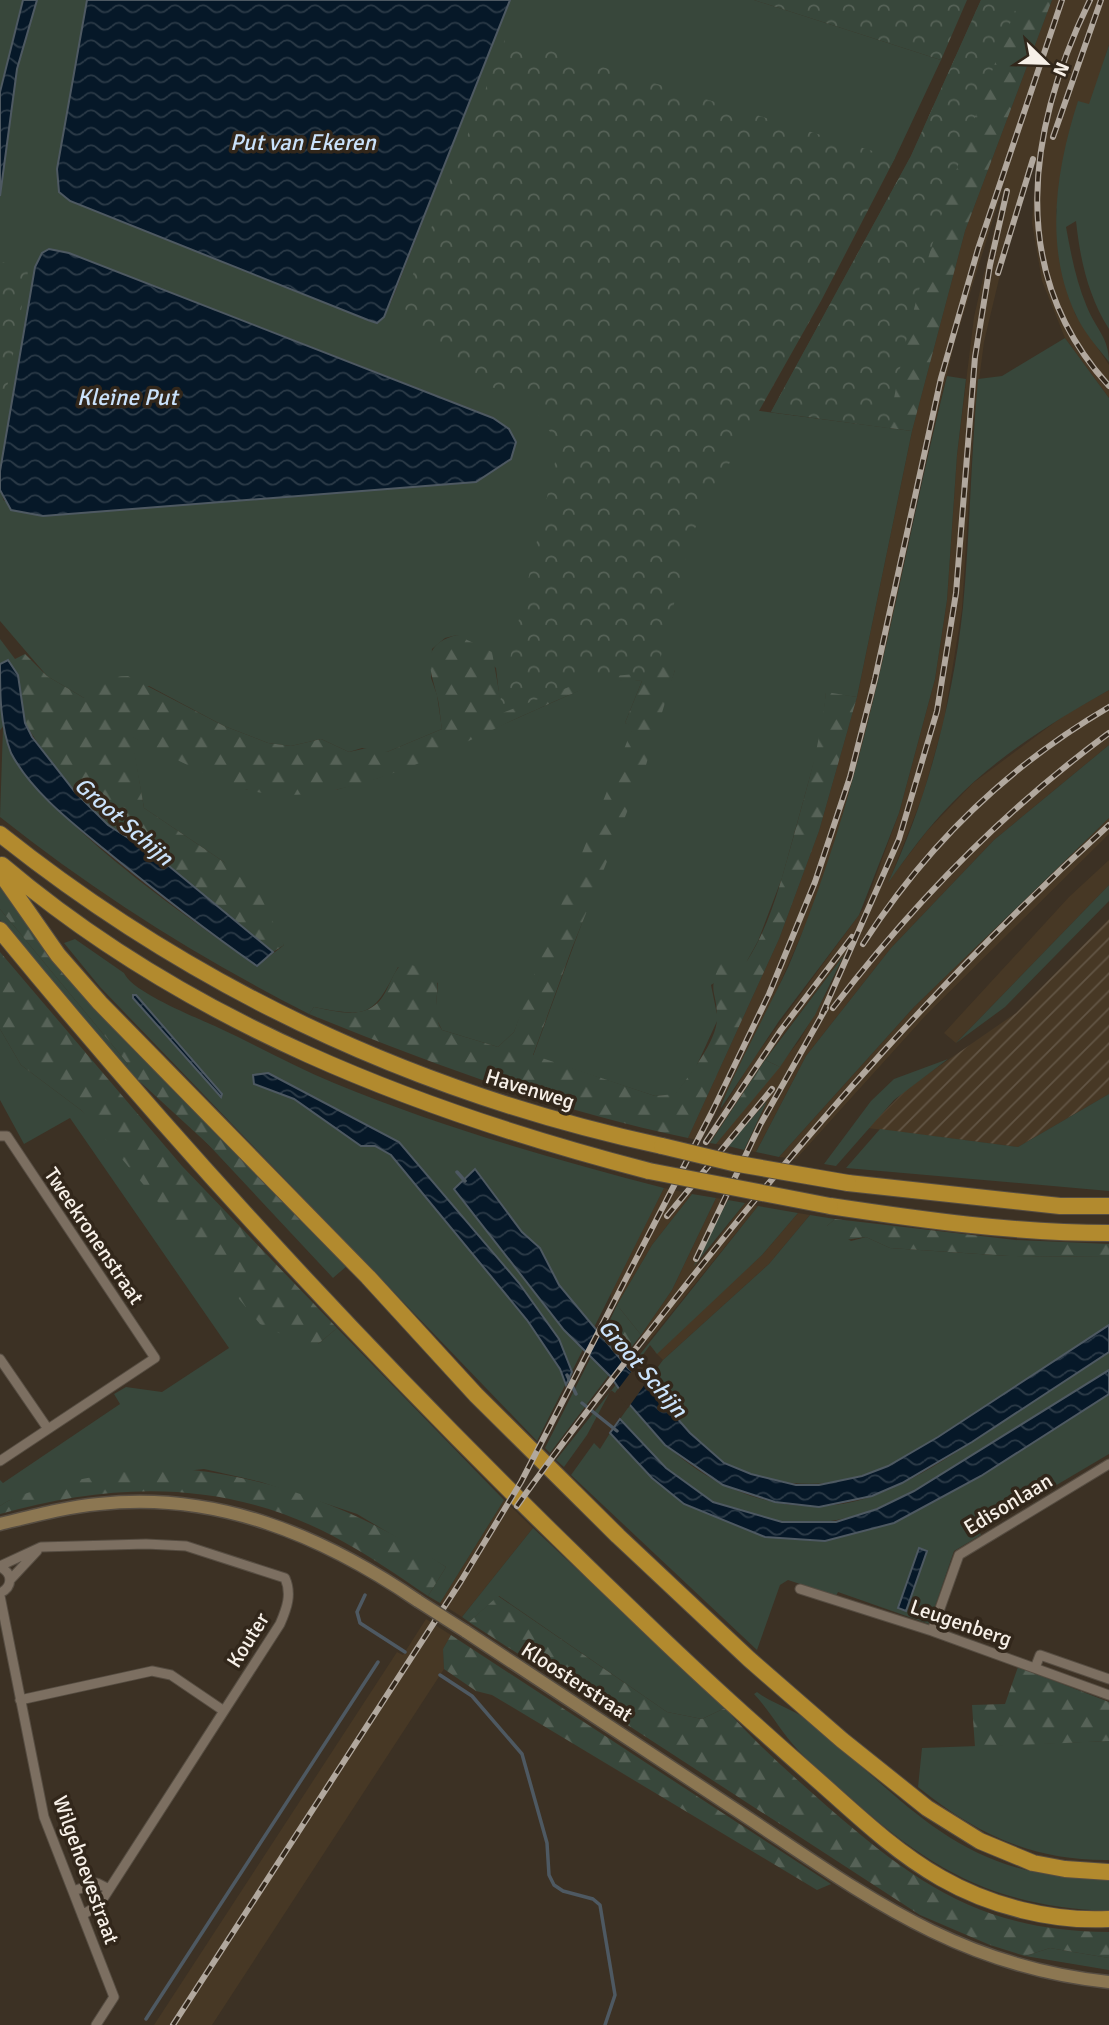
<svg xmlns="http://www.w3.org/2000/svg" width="1109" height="2025" font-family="Signika,sans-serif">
<defs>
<pattern id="industrial-furrows" width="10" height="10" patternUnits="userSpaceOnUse" patternTransform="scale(1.75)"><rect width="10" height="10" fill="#473825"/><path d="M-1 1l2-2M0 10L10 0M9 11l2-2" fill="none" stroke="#625545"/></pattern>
<pattern id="forest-firs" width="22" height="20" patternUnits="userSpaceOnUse" patternTransform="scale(1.75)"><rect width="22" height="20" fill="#38473b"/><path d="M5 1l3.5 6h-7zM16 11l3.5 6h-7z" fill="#566257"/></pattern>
<pattern id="park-crowns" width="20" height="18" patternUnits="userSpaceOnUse" patternTransform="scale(1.75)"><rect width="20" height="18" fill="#38473b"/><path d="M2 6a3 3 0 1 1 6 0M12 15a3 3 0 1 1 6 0" fill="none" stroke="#566257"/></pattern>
<pattern id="water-waves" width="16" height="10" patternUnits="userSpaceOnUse" patternTransform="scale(1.75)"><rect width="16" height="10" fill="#061828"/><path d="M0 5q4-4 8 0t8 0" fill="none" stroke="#2b3a47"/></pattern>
</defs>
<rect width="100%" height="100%" fill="#3c3124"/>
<path fill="#473825" d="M1052 0H1109V45L1056 211 1075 314 1109 365V398L1065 338 1042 281 1032 223 1036 165 1033 164 1009 237 984 342 974 419 962 609 944 721 923 795 890 879 927 831 973 783 1066 714 1109 690V745L994 840 891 948 806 1056 756 1152 744 1150 767 1101 728 1146 716 1144 799 1041 830 987 844 955 777 1043 710 1143 703 1141 751 1062 864 908 899 813 935 679 947 600 957 455 974 317 1006 178 955 341 921 481 882 670 841 828 817 899 760 1029 701 1141 688 1138 779 939 819 831 857 697 912 431 965 231Z
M1109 818V834L927 1014 796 1159 779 1157 914 1007Z
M1109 860V885L956 1043 944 1033 1069 897Z
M664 1188 692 1194 652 1245 617 1305 611 1298V1290Z
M716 1198 728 1200 695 1268 745 1203 758 1206 648 1342 641 1335 672 1290Z
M798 1213 810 1215 769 1264 663 1360 655 1352 762 1255Z
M504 1500 533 1528 462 1617 440 1603Z
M426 1619 451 1635 443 1649 444 1669 212 2025H154L397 1652 403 1655Z"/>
<path fill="url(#industrial-furrows)" d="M1109 919V1094L1018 1147 868 1128 909 1087 1016 1013Z"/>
<path fill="#38473b" d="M0 0H23L0 92Z
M37 0H87L57 169 59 192 70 201 376 322 384 317 392 300 510 0H754L941 60 895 158 753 410 912 431 857 697 826 693 822 733 782 878 758 941 747 961 711 985 718 1019 696 1067 675 1095 655 1096 533 1056 675 670 500 703 496 668 457 635 445 638 432 649 431 678 437 695 442 729 387 752 362 748 349 752 321 739 291 746 268 743 224 726 149 686 84 698 47 676 0 621V489L4 501 509 429 493 417 69 253C51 247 42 249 35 267L0 471V196L17 69Z
M1109 45V329C1088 296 1080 259 1076 221L1066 227C1071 254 1076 281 1087 307 1096 329 1109 338 1109 362 1097 347 1083 331 1075 313 1044 246 1056 169 1078 101L1089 104Z
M1065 338 1109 398V690C1054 721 996 757 952 803 928 827 908 855 888 883 928 796 953 701 963 607 970 531 971 454 978 379L1002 376Z
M947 376 966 379 957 455 947 600 935 679 899 813 859 915 779 1021 721 1108C721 1098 780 986 789 965 870 774 897 575 947 376Z
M628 679 642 681 625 723 634 726 514 1032 498 1047 442 1030 435 1016 438 983 398 967C373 1016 369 1018 314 1007L309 1014C199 958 97 894 0 817L3 727C25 808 187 917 257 966L284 945 224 862 144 808 131 736 248 790H335L378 778 428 758 589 686Z
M1109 745V818L914 1007 779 1157 756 1152 806 1056 891 948 994 840Z
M1109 885V901L1005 1007 956 1043Z
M0 909 128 1064 124 1067 5 926 0 920Z
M75 939 124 973C133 993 198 1018 219 1028 258 1046 295 1067 334 1083 441 1127 552 1159 664 1188L537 1441 100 987 64 943Z
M844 955 815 1015 780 1067 765 1060Z
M0 1029 21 1065 81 1110 318 1344 337 1328 504 1500 440 1603 428 1596 446 1567 357 1514 261 1482 204 1469 58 1485 8 1501 0 1506V1480L3 1483 120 1404 114 1394 126 1387 162 1392 229 1348 70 1118 24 1144 0 1100Z
M948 1059 894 1100 836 1166 824 1164 871 1101 894 1079Z
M1109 1094V1191L846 1168 880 1129 1018 1147Z
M767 1101 744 1150 728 1146Z
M207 1140 308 1226 348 1265 333 1278 205 1141Z
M692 1194 716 1198 672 1290 641 1335 617 1305 652 1245Z
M728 1200 745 1203 693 1267Z
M758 1206 798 1213 762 1255 657 1354 650 1345 615 1393 611 1390 587 1435 564 1467 556 1460Z
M810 1215 835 1219 827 1226 851 1241 866 1237 890 1248 1009 1256 1109 1257V1325C1069 1351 1029 1378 989 1404 921 1449 855 1500 770 1479 755 1475 738 1471 724 1463 693 1445 670 1410 646 1383L663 1360 769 1264Z
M1109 1352V1370C1065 1398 1022 1425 978 1452 903 1498 838 1544 746 1513 729 1507 712 1502 697 1493 667 1473 644 1445 620 1419L630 1405C642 1419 653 1434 666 1445 721 1496 800 1522 873 1496 914 1481 952 1455 989 1431 1029 1405 1069 1378 1109 1352Z
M591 1357 609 1375 550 1453 545 1448Z
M1109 1394V1454L979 1531 981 1535 954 1551 929 1624 838 1592 836 1596 788 1580 780 1585 757 1650 571 1475 594 1443 600 1449 610 1433 652 1478 684 1504 765 1537 825 1541 895 1523 981 1476Z
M533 1528 725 1708 702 1719 667 1712 499 1596 469 1622 462 1617Z
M757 1692C774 1705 797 1710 813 1724 914 1809 963 1880 1109 1879V1911C998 1907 933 1872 852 1799 834 1783 813 1767 797 1749 781 1732 770 1711 754 1694Z
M1109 1741V1860C1033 1861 976 1834 918 1787L922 1748Z
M1050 1948 1109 1958V1970L1025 1956Z"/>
<path fill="url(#forest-firs)" d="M981 0H1052L965 231 912 431 771 412 911 156Z
M457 635 492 652 501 703 639 661 675 670 646 765 572 948 533 1055 655 1096 675 1094C688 1077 718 1040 717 1017 717 989 707 995 720 963L747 961C771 924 782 877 794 835 807 787 821 741 826 692L857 697 819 831 779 939 688 1138C557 1111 433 1064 309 1014L314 1007C342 1013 371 1021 386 991 391 981 395 970 403 962L436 973C441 992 430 1013 442 1030L498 1047 514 1032 542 952 633 727 625 723 642 681C602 676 566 697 531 712 450 748 339 813 248 790 213 781 166 753 132 737L144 808 224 862 260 895 284 945 273 952 158 857 108 825 53 767 25 723 12 717 0 730V639L15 659 25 654 47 676 84 698C94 683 110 676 128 676L224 726 268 743 291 746 321 739 349 752 376 746 387 752 442 729C440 718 440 706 437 696 430 667 419 645 457 635Z
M0 885 308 1226 294 1223 124 1067 128 1064 0 909Z
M0 952 182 1166 337 1328 318 1344 296 1341 260 1324 81 1110 21 1065 0 1029Z
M765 1060 780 1067 716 1144 710 1143Z
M835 1219 1015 1240 1109 1244V1257L1009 1256 890 1248 866 1237 838 1241 827 1230V1226Z
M617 1305 641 1335 622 1359 603 1335Z
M156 1467C263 1472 358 1508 446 1567L428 1596C397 1575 367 1554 333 1536 225 1479 114 1482 0 1514V1506C33 1483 115 1474 156 1467Z
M498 1596 667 1712 702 1719 725 1708C757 1745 793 1776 829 1808 920 1887 985 1931 1109 1932V1958L1050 1948 1025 1956 990 1945 920 1915 469 1622Z
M451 1635 831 1884 817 1890 492 1695 476 1691 444 1669 443 1649Z
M1018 1667 1109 1702V1741L975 1747 972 1705 1005 1704Z"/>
<path fill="url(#park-crowns)" d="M754 0H967L941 60Z
M981 0H1019C966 139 912 281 889 428L771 412 911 156Z
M506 37 895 158 821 301 703 510 690 540 657 672 592 678 497 715 559 445 529 401 473 380 401 305Z
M0 262 29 266 0 427Z"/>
<path fill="url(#water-waves)" stroke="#4e5962" stroke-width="2" d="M23 0H37L17 69 0 196V92Z
M87 0H510L384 317 377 323 368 320 70 201 59 192 57 169Z
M49 249 69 253 493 418 509 429 516 442 511 459 476 482 43 516 11 510 0 490V471L35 267 42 253Z
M8 660 18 675 25 723 32 737 75 792 108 825 158 857 273 952 257 966C204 929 154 890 104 849 71 822 31 791 11 753 0 725 0 694 0 664Z
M136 995 222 1094 221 1097 133 998V995Z
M268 1073 399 1142 519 1283 559 1339 572 1372 566 1385 560 1369 527 1320 391 1155 375 1146H361L294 1099 254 1084 253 1075Z
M475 1169 522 1232 540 1248 559 1285 628 1368 646 1383 690 1433 724 1463 751 1474 796 1485H819L862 1476 888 1466 938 1437 1109 1325V1352L972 1442 902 1483 872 1496 819 1507 775 1502 723 1485 665 1445 630 1405 611 1377 564 1330 454 1189Z
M1109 1370V1394L981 1476 894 1523 825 1541 765 1537 684 1504 652 1478 610 1433 620 1419 666 1468 713 1502 782 1522H836L877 1509 914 1491Z
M919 1548 927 1551 906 1611 898 1608Z"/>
<path fill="#3c3124" d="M634 1368 648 1380 628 1408 616 1392Z"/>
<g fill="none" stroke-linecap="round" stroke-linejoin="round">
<path stroke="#4e5962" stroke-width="3.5" d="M457 1172 465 1181
M567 1375 576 1394
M582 1403 617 1431
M365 1595 357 1612 360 1623 405 1652
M440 1675 472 1696 522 1754 547 1843 549 1875 554 1885 563 1891 593 1899 600 1905 615 1995 605 2025
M146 2019 378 1662"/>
<g stroke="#564d42" stroke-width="11">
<path id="minor" d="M0 1136H7L155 1358 0 1461
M0 1359 48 1429
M0 1566 41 1547 146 1544 186 1546 285 1578C292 1594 287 1608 280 1624L99 1905 82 1915
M0 1567C13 1573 13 1587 0 1593
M10 1580 37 1551
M800 1589 932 1631 1109 1695
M0 1596 44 1817 114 1997 96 2025
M932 1631 959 1555 1109 1464
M1035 1668 1040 1655 1109 1679
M20 1700 152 1671 171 1675 224 1711
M73 1891 97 1883 109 1889"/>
</g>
<g stroke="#564d42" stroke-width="15">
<path id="secondary" d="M0 1524C33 1516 66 1507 99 1504 217 1491 323 1536 418 1601
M465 1631C553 1689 641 1747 730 1806 857 1889 952 1966 1109 1982"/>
</g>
<g stroke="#564d42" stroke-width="18">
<path id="motorway" d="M0 834C196 990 416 1093 662 1146
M2 865C187 1022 417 1111 649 1171
M0 872 58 955 100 1003 368 1277 476 1395 618 1536 749 1659 842 1740 927 1808 980 1841 1033 1863 1065 1869 1109 1872
M0 930C202 1177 422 1410 653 1630 708 1683 765 1734 822 1784 860 1818 897 1853 941 1878 990 1906 1052 1922 1109 1919
M848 1183 1060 1206H1109
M830 1206C923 1220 1015 1233 1109 1233"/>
</g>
<use href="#minor" stroke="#7c6f61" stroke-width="9"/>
<use href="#secondary" stroke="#8c7752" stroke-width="12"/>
<use href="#motorway" stroke="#b28a2e" stroke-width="16"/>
<g stroke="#b1a89e" stroke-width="6">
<path id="rail" d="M1090 0C1028 128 1005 272 1109 386
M1053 137 1101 0
M998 273 1033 159
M863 944C926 846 1008 766 1109 707
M833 1008C912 905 1004 810 1109 733
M822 1014 899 839 937 711 956 593 975 357 990 265 1007 191
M706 1142 781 1030 852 937
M667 1216 772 1089
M696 1259 760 1125 826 1008
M517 1506C567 1435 621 1368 674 1300 808 1130 949 970 1109 825
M173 2025 461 1581 521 1482 712 1112 769 994 815 882 850 777 875 679 941 378 978 249 1062 0"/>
</g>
<use href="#rail" stroke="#32271b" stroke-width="3.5" stroke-dasharray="10" stroke-linecap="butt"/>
<g stroke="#564d42" stroke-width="15" stroke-linecap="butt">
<path id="secondary-bridge" d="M418 1601 465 1631"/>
</g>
<g stroke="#564d42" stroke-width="18" stroke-linecap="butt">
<path id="motorway-bridge" d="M662 1146 733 1163 848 1183
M649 1171 830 1206"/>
</g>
<use href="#secondary-bridge" stroke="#8c7752" stroke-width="12"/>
<use href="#motorway-bridge" stroke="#b28a2e" stroke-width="16"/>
</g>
<g text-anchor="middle" stroke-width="7" stroke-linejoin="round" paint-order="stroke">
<g font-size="21" fill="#f7f0e8" stroke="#32271b">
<text transform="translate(530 1089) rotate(17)" y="7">Havenweg</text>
<text transform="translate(94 1236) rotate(56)" y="7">Tweekronenstraat</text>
<text transform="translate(1008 1504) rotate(-31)" y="7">Edisonlaan</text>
<text transform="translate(961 1623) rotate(19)" y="7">Leugenberg</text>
<text transform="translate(248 1640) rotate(-58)" y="7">Kouter</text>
<text transform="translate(577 1682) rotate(33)" y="7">Kloosterstraat</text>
<text transform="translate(86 1870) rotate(70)" y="7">Wilgehoevestraat</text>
</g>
<g font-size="23" font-style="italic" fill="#cae2fb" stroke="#32271b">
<text x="303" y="150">Put van Ekeren</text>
<text x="127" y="405">Kleine Put</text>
<text transform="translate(124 821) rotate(41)" y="8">Groot Schijn</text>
<text transform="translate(643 1368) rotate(49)" y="8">Groot Schijn</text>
</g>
</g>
<g transform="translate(1046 63) rotate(113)" stroke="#32271b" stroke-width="5" paint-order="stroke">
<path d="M0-5L12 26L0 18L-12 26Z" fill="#f7f0e8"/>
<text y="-10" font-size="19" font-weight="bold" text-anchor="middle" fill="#f7f0e8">N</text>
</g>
</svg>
